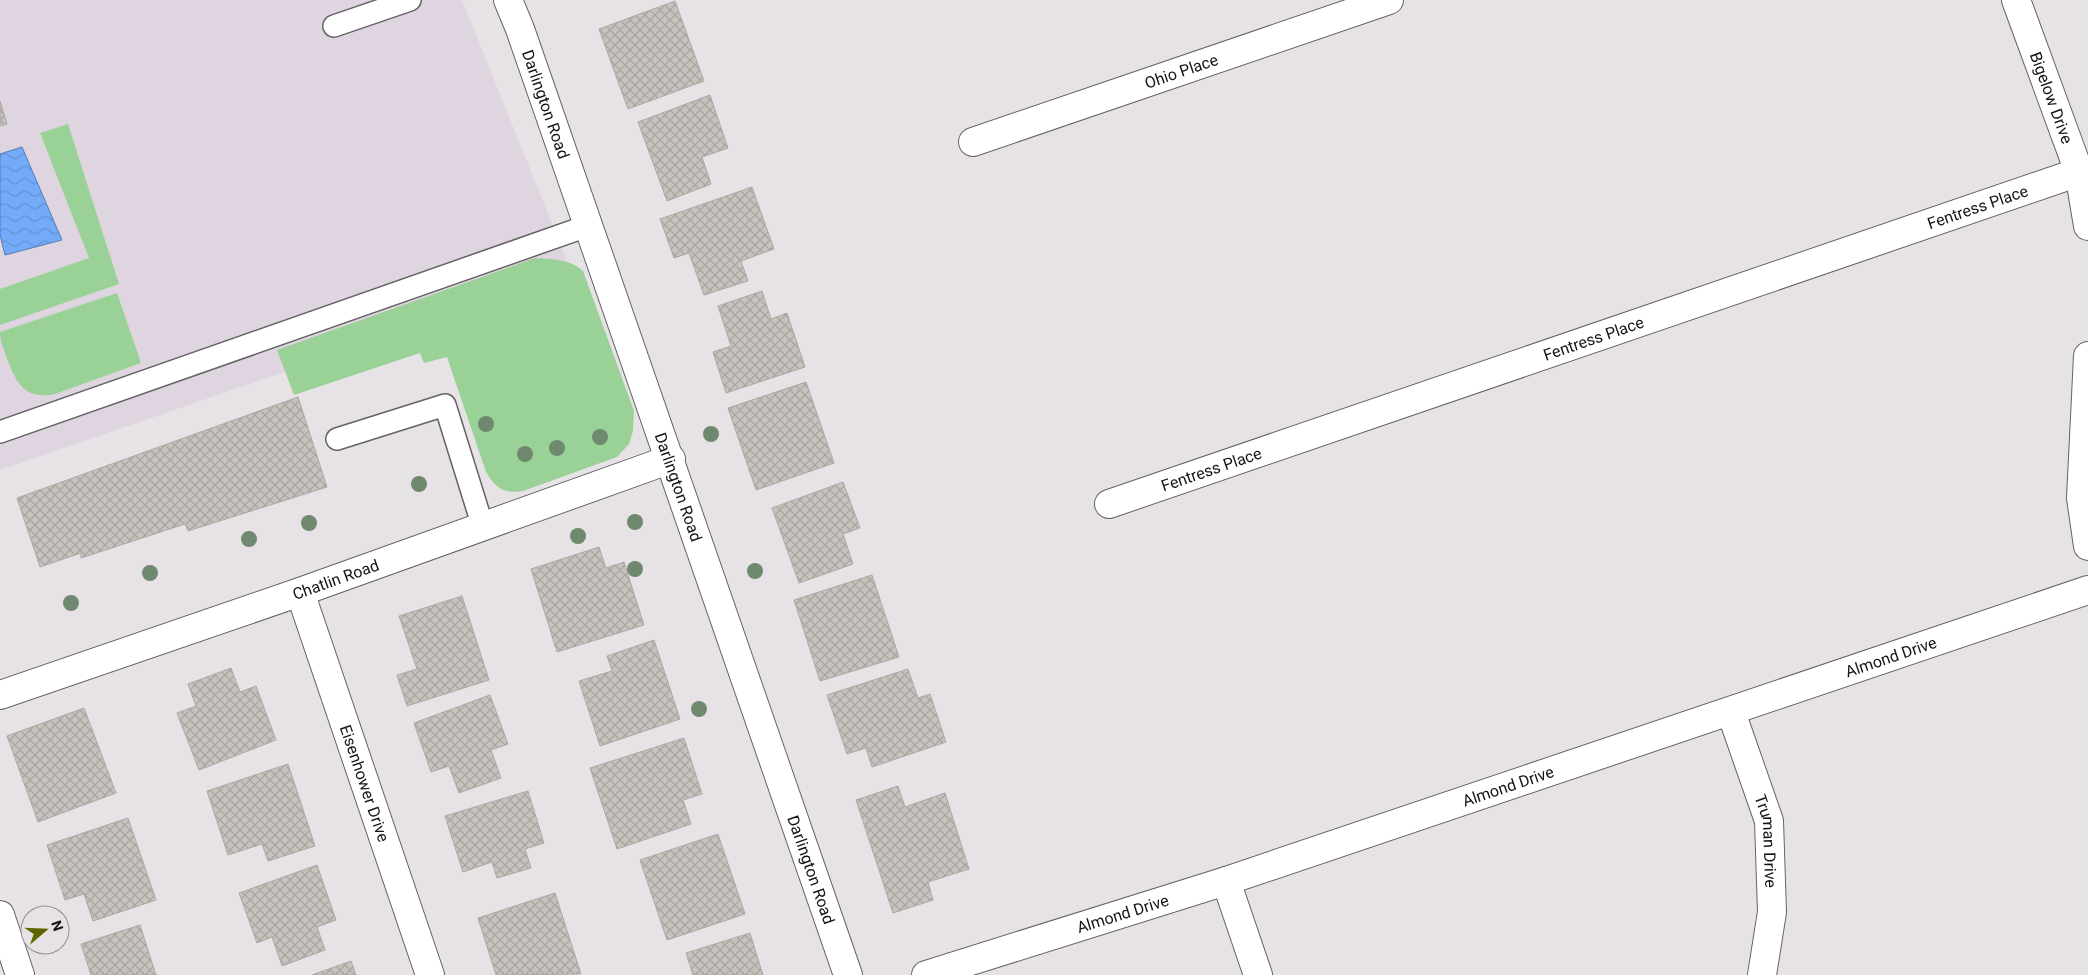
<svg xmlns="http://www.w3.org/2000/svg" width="2088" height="975" font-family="Roboto,sans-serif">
<defs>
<pattern id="water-waves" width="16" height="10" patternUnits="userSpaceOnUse" patternTransform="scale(1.25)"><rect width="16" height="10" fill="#73abf8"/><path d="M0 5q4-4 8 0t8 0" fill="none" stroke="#6392d4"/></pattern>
<pattern id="building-cross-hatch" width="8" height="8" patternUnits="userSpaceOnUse" patternTransform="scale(1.25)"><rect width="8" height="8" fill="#c6c2bd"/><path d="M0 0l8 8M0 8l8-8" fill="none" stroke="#a9a6a2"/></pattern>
</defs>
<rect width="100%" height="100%" fill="#e6e2e6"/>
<path fill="#dfd5e0" d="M0 0H462L572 273 0 470Z"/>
<path fill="#9ad196" d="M68 124 119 284 0 325V289L89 258 40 133Z
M535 258C552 259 570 259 583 271L634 411 633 431 629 444 617 457 523 491C503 494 496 488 486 472L447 357 424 363 420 353 294 395 277 350Z
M117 293 141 363 55 394C25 400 17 384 7 359 4 349 0 342 0 332Z"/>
<path fill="url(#water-waves)" stroke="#577db4" d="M22 147 62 240 5 255 0 235V154Z"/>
<path fill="url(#building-cross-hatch)" stroke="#aca9a4" d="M675 1 704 81 628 109 599 29Z
M710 95 728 148 702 157 711 184 667 201 638 122Z
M0 101 7 124 0 126Z
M752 187 774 249 741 261 748 281 704 295 689 253 674 258 660 219Z
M762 291 771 319 787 313 805 367 726 393 713 352 731 346 718 306Z
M806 382 834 463 756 490 728 408Z
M298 397 327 487 188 531 185 524 81 558V553L40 567 17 498Z
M843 482 860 528 843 534 853 564 799 583 772 508Z
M599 547 606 568 624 562 644 625 557 652 531 569Z
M872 575 899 657 820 681 794 600Z
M462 596 489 680 407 706 397 675 417 669 399 616Z
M654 640 680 719 600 746 579 681 612 671 607 656Z
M231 668 240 692 256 686 276 740 199 770 177 713 196 706 188 684Z
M908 669 918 698 930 694 946 742 872 767 866 748 847 754 827 695Z
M490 695 508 744 491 750 501 778 459 793 449 766 431 772 414 723Z
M84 708 116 793 38 822 7 736Z
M684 738 702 794 683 800 691 824 617 849 590 768Z
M288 764 315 846 268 861 262 844 228 855 207 791Z
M898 786 905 807 945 793 969 869 928 882 933 900 893 913 856 800Z
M528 791 544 843 525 849 531 868 497 878 492 862 463 872 445 816Z
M128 818 156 900 93 921 84 894 65 900 47 845Z
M718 834 745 914 667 940 640 860Z
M317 865 336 920 317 927 325 950 282 966 272 937 257 943 239 893Z
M555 893 581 974 496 975 478 918Z
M140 925 156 975H91L81 944Z
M750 933 763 975H693L686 953Z
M351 961 356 975H312Z"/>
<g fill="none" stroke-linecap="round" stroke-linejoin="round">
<g stroke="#656266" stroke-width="24">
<path id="service" d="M334 26 410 0
M0 432 590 225
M337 439 445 405 483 527"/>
</g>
<g stroke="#656266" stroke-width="30">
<g id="minor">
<path id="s1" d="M2016 0 2079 172 2088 226"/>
<path id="s2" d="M973 142 1389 0"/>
<path d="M2088 356 2081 498 2088 546"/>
<path id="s3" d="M1109 504 2079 172"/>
<path id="s4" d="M300 592 430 975"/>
<path id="s5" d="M0 695 300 592 671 459"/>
<path id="s6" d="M1731 712 1769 821 1772 912 1762 975"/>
<path d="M1226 881 1258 975"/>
<path d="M0 915 20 975"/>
<path id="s7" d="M926 975 1226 881 2088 590"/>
</g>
</g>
<g stroke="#656266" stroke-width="30">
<g id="tertiary">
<path id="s8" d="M508 0 520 29 848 975"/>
</g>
</g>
<use href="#service" stroke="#fff" stroke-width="21"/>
<use href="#minor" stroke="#fff" stroke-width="28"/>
<use href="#tertiary" stroke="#fff" stroke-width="28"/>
</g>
<g fill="#6f896f">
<circle cx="486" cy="424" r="8"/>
<circle cx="711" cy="434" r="8"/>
<circle cx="600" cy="437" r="8"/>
<circle cx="557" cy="448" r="8"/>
<circle cx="525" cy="454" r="8"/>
<circle cx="419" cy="484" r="8"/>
<circle cx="635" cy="522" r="8"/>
<circle cx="309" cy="523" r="8"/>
<circle cx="578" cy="536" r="8"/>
<circle cx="249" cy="539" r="8"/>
<circle cx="635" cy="569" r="8"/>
<circle cx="755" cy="571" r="8"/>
<circle cx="150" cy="573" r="8"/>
<circle cx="71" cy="603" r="8"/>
<circle cx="699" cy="709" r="8"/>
</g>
<g text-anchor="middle" stroke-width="4.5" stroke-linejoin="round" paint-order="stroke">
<g font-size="16" fill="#151315" stroke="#e6e2e6">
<text dy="6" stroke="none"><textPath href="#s2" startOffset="220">Ohio Place</textPath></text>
<text dy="6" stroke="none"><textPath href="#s1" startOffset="104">Bigelow Drive</textPath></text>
<text dy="6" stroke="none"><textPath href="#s8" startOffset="111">Darlington Road</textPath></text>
<text dy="6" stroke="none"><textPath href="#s3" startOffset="918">Fentress Place</textPath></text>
<text dy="6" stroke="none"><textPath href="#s3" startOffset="512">Fentress Place</textPath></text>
<text dy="6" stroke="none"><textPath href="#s3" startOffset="108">Fentress Place</textPath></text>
<text dy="6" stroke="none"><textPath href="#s8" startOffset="516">Darlington Road</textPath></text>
<text dy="6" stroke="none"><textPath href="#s5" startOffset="355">Chatlin Road</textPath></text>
<text dy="6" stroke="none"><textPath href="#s7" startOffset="1016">Almond Drive</textPath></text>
<text dy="6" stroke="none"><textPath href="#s4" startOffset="202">Eisenhower Drive</textPath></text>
<text dy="6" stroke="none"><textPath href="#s7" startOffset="612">Almond Drive</textPath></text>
<text dy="6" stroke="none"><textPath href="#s6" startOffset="135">Truman Drive</textPath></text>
<text dy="6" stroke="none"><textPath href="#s8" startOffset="921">Darlington Road</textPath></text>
<text dy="6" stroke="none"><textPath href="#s7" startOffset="206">Almond Drive</textPath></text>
</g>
</g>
<g transform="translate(45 930) rotate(71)"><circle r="24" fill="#e6e2e6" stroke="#928f92"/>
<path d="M0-4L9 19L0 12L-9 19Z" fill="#5f6501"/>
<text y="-8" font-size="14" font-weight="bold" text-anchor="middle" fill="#151315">N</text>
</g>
</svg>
